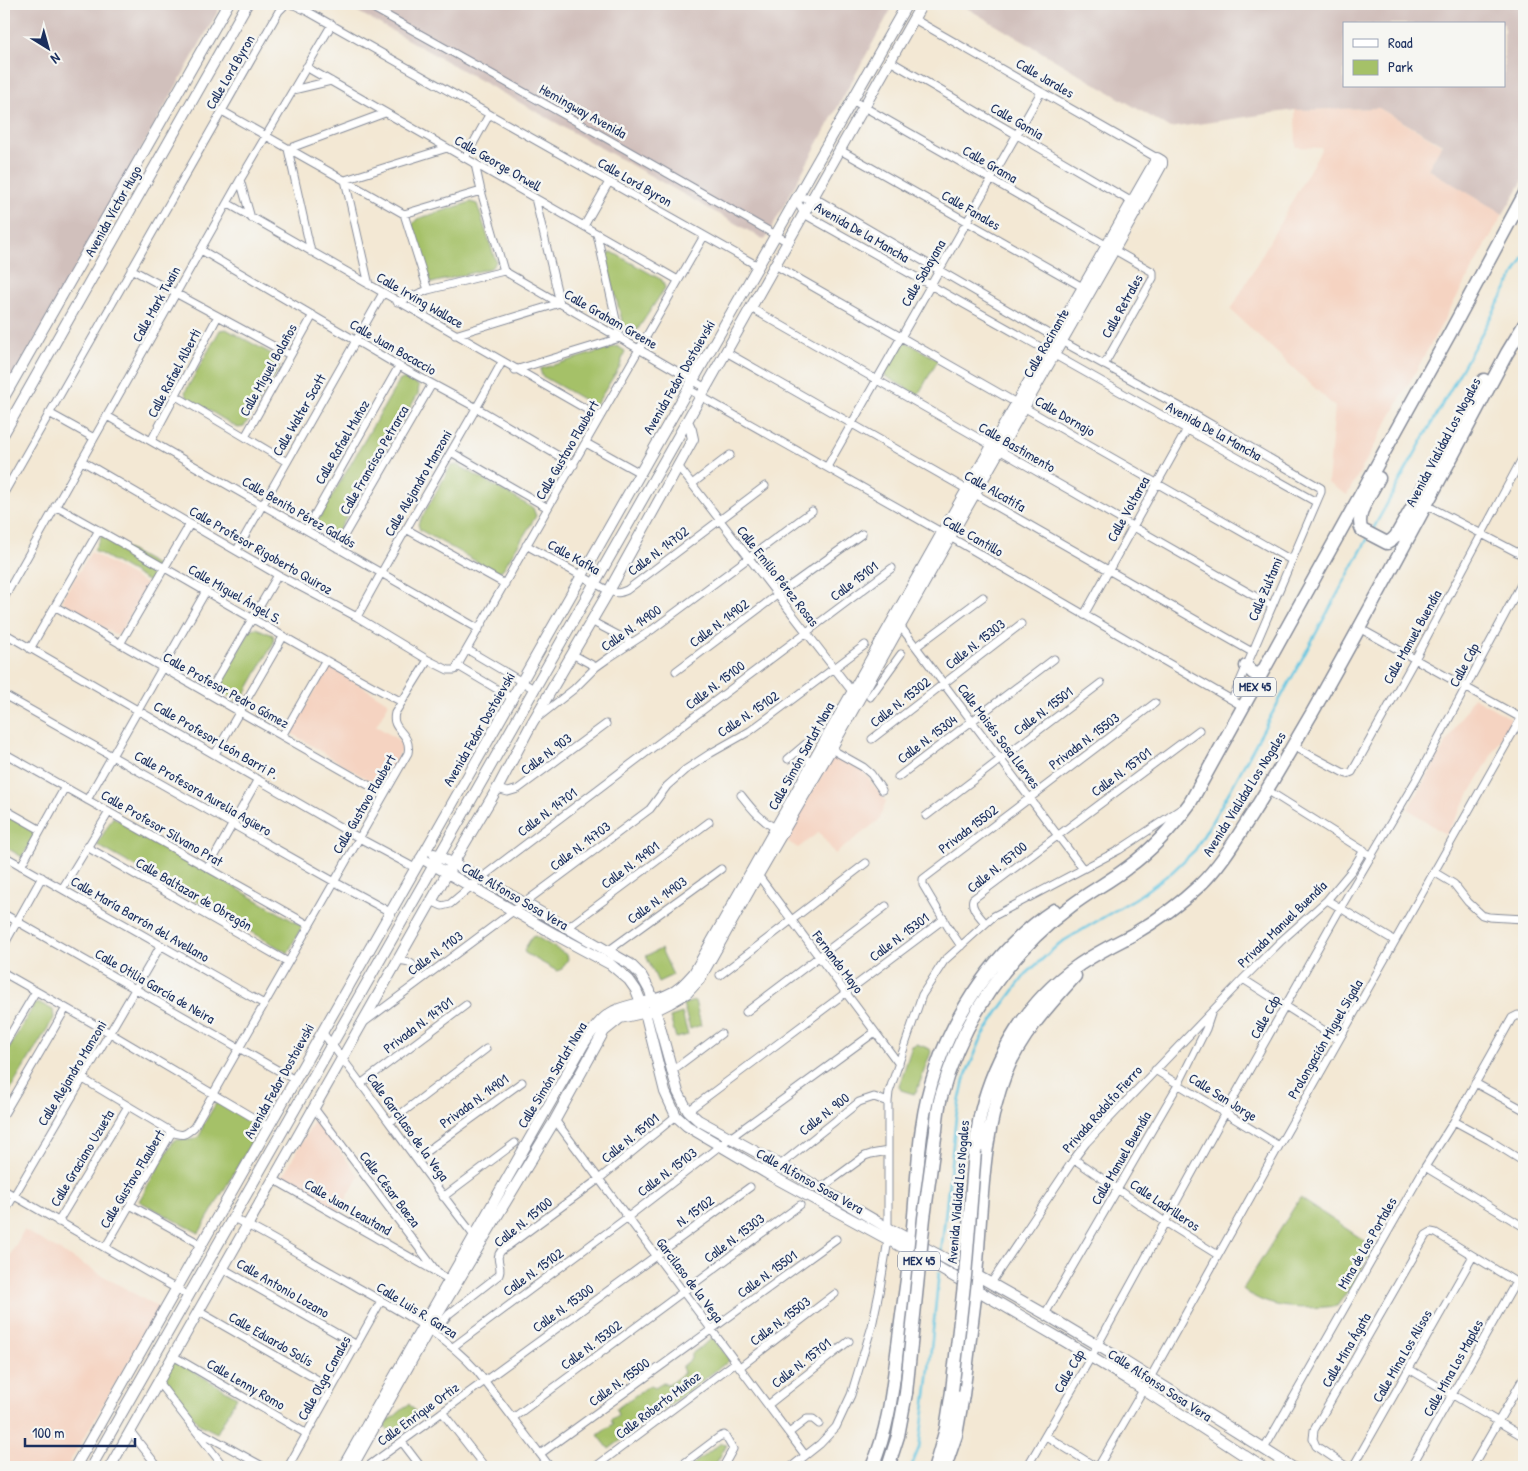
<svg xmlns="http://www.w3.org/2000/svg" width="1528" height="1471" font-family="'Patrick Hand',sans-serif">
<rect width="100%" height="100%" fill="#f6f6f2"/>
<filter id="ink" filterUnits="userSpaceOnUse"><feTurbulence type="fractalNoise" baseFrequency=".02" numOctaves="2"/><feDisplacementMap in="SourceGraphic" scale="10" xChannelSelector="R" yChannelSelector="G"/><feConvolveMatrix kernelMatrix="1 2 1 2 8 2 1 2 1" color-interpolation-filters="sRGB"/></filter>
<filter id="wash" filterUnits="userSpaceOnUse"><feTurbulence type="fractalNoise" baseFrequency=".0096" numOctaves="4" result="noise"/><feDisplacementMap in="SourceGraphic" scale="20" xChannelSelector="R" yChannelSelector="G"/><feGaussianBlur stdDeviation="1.12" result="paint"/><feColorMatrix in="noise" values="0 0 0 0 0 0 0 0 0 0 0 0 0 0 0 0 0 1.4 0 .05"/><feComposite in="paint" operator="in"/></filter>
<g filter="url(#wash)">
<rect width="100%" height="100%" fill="#f3e8d4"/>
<path fill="#f5d3c1" d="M1379 108 1442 145 1428 169 1503 214 1347 495 1328 483 1335 407 1231 310 1322 148 1296 147 1295 110Z
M91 552 148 585 120 632 116 634H114L63 602 62 599Z
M332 668 389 703 376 726 397 739 402 746 401 751 381 783 375 784 291 733 327 669Z
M1473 697 1512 719 1446 835 1408 809Z
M834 754 863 771 886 801 879 820 835 854 819 832 798 848 785 840Z
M315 1119 359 1176 339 1212 282 1177Z
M24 1230 159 1308 67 1467H4V1266Z"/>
<path fill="#d1c0bc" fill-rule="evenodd" d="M4 4H222L4 395Z
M344 4H894L765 240Z
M960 4H1524V179L1503 214 1428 169 1442 144 1379 108 1295 110 1170 128ZM1344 24H1504V86H1344Z"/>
<path fill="#a5c168" stroke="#607863" d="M471 202 477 204 496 262 491 268 432 283 430 280 412 225 417 219Z
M612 252 662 280 665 288 634 335H630L625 331 605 257Z
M226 329 279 358V368L244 427 238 428 187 397 185 392 220 330Z
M905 341 938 360 918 395 885 376 884 372 902 343Z
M617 346 625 351 620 366 596 405H593L542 376 540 369Z
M405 378 419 386 418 394 336 535 330 537 320 529 317 522 399 381Z
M458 465 533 508 536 516 503 569 497 573 420 530 418 524 451 466Z
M102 535 160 567 151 583 94 550Z
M256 628 273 635 274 642 241 701 235 700 220 690 219 684 251 629Z
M4 811 38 830 22 857 4 846Z
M113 817 302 926 290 949 288 953 97 845Z
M535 936 567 955 568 959 561 970 557 971 525 953 524 950 532 937Z
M661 949 673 975 658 982 646 956Z
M695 1001 701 1025 690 1029 683 1004Z
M40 1003 53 1010 54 1018 4 1100V1057L34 1005Z
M682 1013 688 1035 676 1038 670 1017Z
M917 1044 930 1049 931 1052 916 1093 914 1094 901 1090 899 1086 912 1046Z
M218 1100 261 1126 199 1233 139 1201 174 1140C187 1138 200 1146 203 1125Z
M1300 1198 1374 1247 1355 1281 1337 1306C1304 1309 1269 1311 1243 1289Z
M713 1338 730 1360 609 1449 598 1435 613 1424 611 1420 618 1415 616 1409 650 1385 655 1388 663 1383 668 1385 684 1373 682 1367 691 1359V1354Z
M174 1360 237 1397 217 1433 199 1424 166 1381 165 1377Z
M409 1404 419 1416 395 1437 384 1425Z
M721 1443 727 1444 714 1467H689Z"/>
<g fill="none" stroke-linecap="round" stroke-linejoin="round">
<path stroke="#64c6e2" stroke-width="2.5" d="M1372 531 1524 257
M941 1254 956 1117 964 1080 982 1037 1000 1009 1026 974 1060 943 1136 898 1172 872 1195 850 1232 787 1368 538
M911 1467 919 1448 927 1388 939 1272"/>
</g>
</g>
<g filter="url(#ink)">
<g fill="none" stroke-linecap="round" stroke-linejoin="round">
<g stroke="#878c99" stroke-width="9">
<path id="street" d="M366 4 597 133 788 242
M914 19 1157 158
M890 61 1134 203
M306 67 678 280
M293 90 331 81
M852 100 1153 272V278L1104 365
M222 111 404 214 428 290
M840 150 1086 289
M465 158 489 115
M475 164 481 191 504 271 706 388
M240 180 251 218
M227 203 600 417
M404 214 481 191
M584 226 609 182
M201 250 399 366 477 408 574 465
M311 252 288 149 385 113
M775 265 1291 560
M131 269 290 355
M369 285 345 180 447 148
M397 302 428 290 504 271
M751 308 1272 606
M455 335 560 303 535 198
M726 352 1252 652
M515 370 620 338 597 234
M688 389 950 537 1244 707
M176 396 287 462
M49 413 94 438
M107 416 479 629
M245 437 313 315
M151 441 218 316
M586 443 640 473
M451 452 548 508
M82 461 278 575 357 617 428 660 448 670H455L704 236
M678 466 854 694
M827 467 1041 92
M692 484 730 455
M4 493 279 11 285 5 289 4 294 5 307 11 758 266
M1426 505 1524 556
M55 506C172 570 285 640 402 702
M406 529 505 584
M306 530 399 366
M526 545 609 591C617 594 620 593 627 590L765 486
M337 548 432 384
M237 550 383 293
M4 598 240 180 332 24
M56 607 384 794
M1084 615 1195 415
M357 617C403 531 455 448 502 362
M591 621 631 642
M898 623 1083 869
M1359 628 1521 718
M4 633 359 838 415 868
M120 644 190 524
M916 647 983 597
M30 649 99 530
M468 650 534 689
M572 654 596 667
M458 666 512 698
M676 671 777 595 862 534
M208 694 278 575
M4 695 333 881 390 912
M870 697 901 654
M1232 700 1321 492V488L1195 415 1054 337 813 197 796 199 804 214 1316 502
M536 719 574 689 596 667 610 657 653 629 812 511
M282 736 325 661
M872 739 1021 624
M1293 746 1344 773 1347 774 1352 772 1415 659 1524 455
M831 749 863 767 871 774 882 790
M798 751 812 764
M4 753 309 925
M215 754 283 637
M788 759 820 732
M898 777 1054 659
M497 789 508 792 518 789 606 724
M1267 790 1372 856
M741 795C752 809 762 822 779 830
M87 800 206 591
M4 809 41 830
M926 816 1101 683
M87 847 288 962
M4 856 264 1004
M21 866 65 787
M208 868 258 779
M1434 872 1454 884 1468 902 1482 915 1489 917 1524 919
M758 875 899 1064
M62 889 109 812
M1327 900 1395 941
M431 901 442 906 450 904 481 878 639 758 892 568
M4 914 295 1080
M985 923C980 916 970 908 973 899L1199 730
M567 928 709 822
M4 945 42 877
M961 946 948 927 923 885V879L1155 703
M608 951 721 869
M397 961C412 959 416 967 420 979
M4 973 110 1033 269 1127
M720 975 866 863
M1243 979 1339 1040
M746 1012 886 906
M366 1021 650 809 667 786 685 770 711 753 750 731 865 645
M322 1032C374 1099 422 1170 475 1237
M4 1045 36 991
M673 1070 721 1034
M1155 1070 1279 1146
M83 1079 172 1132
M362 1083 466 1005
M1475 1083 1524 1110
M314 1108 437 1272
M688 1111 944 919
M4 1114 66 1008
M555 1120 805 1455
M1454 1121 1512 1018 1518 1015 1524 1018
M390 1122 486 1049
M416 1159 522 1082
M1074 1159 1165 1222 1218 1255
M780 1165 859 1102 874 1097 888 1102
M1425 1167 1524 1227
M273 1179 450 1280
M820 1189 865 1156 871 1154 888 1151
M4 1190 189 1296
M443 1197 515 1143
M130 1205 202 1245
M4 1213 161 945
M233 1218C271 1236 306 1259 343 1279 389 1306 441 1330 477 1371L550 1467
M58 1222 128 1106
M105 1248 172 1132C183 1137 186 1134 194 1127L408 753C412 732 390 731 395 713L428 660
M222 1268 357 1345
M991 1283 1074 1159 1086 1143 1243 979 1280 942 1327 900 1352 870 1364 850
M198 1311 332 1388
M1045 1314 1178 1085 1206 1029 1211 1014
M434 1332 449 1314 499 1275C503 1266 494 1259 501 1251L599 1179 676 1116
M453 1347 628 1217 730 1138 875 1032
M173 1356 307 1434
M740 1367 835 1294
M1409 1369 1524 1437
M158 1382 224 1467
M768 1405 849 1341
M442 1412 485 1467
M513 1418 800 1205
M197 1430 264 1467
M130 1431 158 1467
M789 1433 807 1419H813L819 1424
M1046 1436 1096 1467
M402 1442 421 1467
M1264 1449 1425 1167 1454 1121 1489 1140 1524 1162
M540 1454 836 1239
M288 1467 381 1301
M367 1467 750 1187
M595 1467 736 1362
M679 1467 719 1437 724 1435 726 1437 733 1449 723 1467
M791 1467 820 1444 836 1427 851 1395 872 1326 880 1288 888 1240V1102L889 1092 922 995 944 961 994 916 1119 850 1181 809
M1027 1467 1091 1357 1225 1113 1341 907 1416 780 1524 579
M1098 1467 1150 1378 1279 1146 1524 713
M1347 1467 1316 1446 1313 1439 1314 1430 1426 1235 1431 1232 1436 1233 1524 1287
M1353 1467 1473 1256
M1411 1467 1516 1282
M1472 1467 1524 1377"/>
</g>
<g stroke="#878c99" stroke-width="12">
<path id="secondary" d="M4 397 228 4
M4 433 247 4
M434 854 481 878 630 964 641 975 650 991 678 1092 688 1111 698 1120 780 1165 888 1228 976 1275 1045 1314 1122 1360 1292 1467
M421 858 556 935 610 964 629 980 636 990 645 1012 665 1092 676 1116 687 1126 768 1174 915 1254 1066 1342 1127 1379 1262 1467
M75 1467 907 4
M91 1467 687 421 922 4
M110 1467 453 863 497 789 532 723 609 591 693 439 691 430 687 421
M343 1467 583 1045C591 1033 600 1018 614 1011 631 1003 650 1003 667 995 678 991 686 982 694 973L942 533 1157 158 1162 161V164L1139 206 950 537 831 749 758 875 699 980 687 993 670 1003 656 1010 620 1018 604 1031 555 1120 429 1329 352 1467"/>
</g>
<g stroke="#878c99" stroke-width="15">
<path id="highway" d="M1379 478C1372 492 1354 515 1362 530L1387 543 1392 540 1396 536 1484 380
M1246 666 1253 673 1261 674
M936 1130C937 1119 938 1107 941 1097 961 1021 1008 953 1071 906 1089 892 1109 882 1127 868 1152 850 1172 828 1190 803L1450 333 1524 195
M975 1151C977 1138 978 1124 981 1112 995 1055 1028 1001 1076 967 1094 954 1113 945 1132 935 1156 921 1179 905 1199 886 1221 865 1236 839 1252 814 1273 781 1292 747 1312 713 1379 594 1443 474 1507 353L1524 325
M872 1467C890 1426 893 1382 899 1338 903 1304 909 1271 912 1237 916 1200 917 1163 922 1127 933 1045 984 956 1054 910
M888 1467 898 1436 906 1393
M935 1467 946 1429 952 1391
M945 1467 956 1435 963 1395 976 1289V1275C982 1207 981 1135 1006 1072 1021 1035 1049 1005 1075 976"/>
</g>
<use href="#street" stroke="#fff" stroke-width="7"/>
<use href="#secondary" stroke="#fff" stroke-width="10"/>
<use href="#highway" stroke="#fff" stroke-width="12"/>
<g stroke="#878c99" stroke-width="15" stroke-linecap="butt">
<path id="highway-bridge" d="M952 1391 965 1276 975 1151
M906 1393 924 1218 936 1130"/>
</g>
<use href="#highway-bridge" stroke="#fff" stroke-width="12"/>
</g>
</g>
<g text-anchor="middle" stroke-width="5" stroke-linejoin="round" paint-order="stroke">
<g fill="#f6f6f2" stroke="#5d6b8a" stroke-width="1">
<rect x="1234" y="677.5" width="42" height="19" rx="4"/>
<rect x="898" y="1251.5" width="42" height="19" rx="4"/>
</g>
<g font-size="12" font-weight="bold" fill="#1b2f5e">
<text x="1255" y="691">MEX 45</text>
<text x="919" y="1265">MEX 45</text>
</g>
<g font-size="14" fill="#1b2f5e" stroke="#f6f6f2">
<text transform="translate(230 72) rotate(-60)" y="5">Calle Lord Byron</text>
<text transform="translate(1045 78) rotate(30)" y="5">Calle Jarales</text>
<text transform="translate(583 111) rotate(29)" y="5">Hemingway Avenida</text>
<text transform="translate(1017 121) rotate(30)" y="5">Calle Gomia</text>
<text transform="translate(498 163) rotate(30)" y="5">Calle George Orwell</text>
<text transform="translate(990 164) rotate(30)" y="5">Calle Grama</text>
<text transform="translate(635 182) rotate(30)" y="5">Calle Lord Byron</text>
<text transform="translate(971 210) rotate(30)" y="5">Calle Fanales</text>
<text transform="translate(113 211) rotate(-61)" y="5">Avenida Víctor Hugo</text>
<text transform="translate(862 232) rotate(30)" y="5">Avenida De la Mancha</text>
<text transform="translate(923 273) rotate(-60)" y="5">Calle Sabayana</text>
<text transform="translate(420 300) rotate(30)" y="5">Calle Irving Wallace</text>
<text transform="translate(156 304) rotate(-61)" y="5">Calle Mark Twain</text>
<text transform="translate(1122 306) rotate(-61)" y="5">Calle Retrales</text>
<text transform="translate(611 319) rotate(30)" y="5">Calle Graham Greene</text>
<text transform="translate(1046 343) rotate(-60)" y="5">Calle Rocinante</text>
<text transform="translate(393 347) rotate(30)" y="5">Calle Juan Bocaccio</text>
<text transform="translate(268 370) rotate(-61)" y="5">Calle Miguel Bolaños</text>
<text transform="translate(174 373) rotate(-62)" y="5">Calle Rafael Alberti</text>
<text transform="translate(679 377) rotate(-60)" y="5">Avenida Fedor Dostoievski</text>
<text transform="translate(299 415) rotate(-60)" y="5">Calle Walter Scott</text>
<text transform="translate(1065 416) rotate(30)" y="5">Calle Dornajo</text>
<text transform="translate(1214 431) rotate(29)" y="5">Avenida De la Mancha</text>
<text transform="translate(342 442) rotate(-60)" y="5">Calle Rafael Muñoz</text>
<text transform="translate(1443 442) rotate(-62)" y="5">Avenida Vialidad Los Nogales</text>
<text transform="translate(1017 447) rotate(30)" y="5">Calle Bastimento</text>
<text transform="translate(567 450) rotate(-60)" y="5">Calle Gustavo Flaubert</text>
<text transform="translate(374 460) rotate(-60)" y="5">Calle Francisco Petrarca</text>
<text transform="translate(418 483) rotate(-60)" y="5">Calle Alejandro Manzoni</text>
<text transform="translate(995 491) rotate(30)" y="5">Calle Alcatifa</text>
<text transform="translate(1128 509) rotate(-61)" y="5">Calle Voltarea</text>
<text transform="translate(299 512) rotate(30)" y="5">Calle Benito Pérez Galdós</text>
<text transform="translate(973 536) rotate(30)" y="5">Calle Cantillo</text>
<text transform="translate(261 550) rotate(30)" y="5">Calle Profesor Rigoberto Quiroz</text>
<text transform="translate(658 551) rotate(-37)" y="5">Calle N. 14702</text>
<text transform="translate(574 557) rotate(29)" y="5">Calle Kafka</text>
<text transform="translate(778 576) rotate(52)" y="5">Calle Emilio Pérez Rosas</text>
<text transform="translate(854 581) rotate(-37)" y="5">Calle 15101</text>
<text transform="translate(1265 589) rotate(-67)" y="5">Calle Zultami</text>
<text transform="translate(235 594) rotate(30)" y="5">Calle Miguel Ángel S.</text>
<text transform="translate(719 623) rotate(-37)" y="5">Calle N. 14902</text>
<text transform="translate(631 628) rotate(-35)" y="5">Calle N. 14900</text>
<text transform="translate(1412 637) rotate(-61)" y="5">Calle Manuel Buendía</text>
<text transform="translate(975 644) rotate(-38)" y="5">Calle N. 15303</text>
<text transform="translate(1464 665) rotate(-62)" y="5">Calle Cdp</text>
<text transform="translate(715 685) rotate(-37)" y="5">Calle N. 15100</text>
<text transform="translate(226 690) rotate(29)" y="5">Calle Profesor Pedro Gómez</text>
<text transform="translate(900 702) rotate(-38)" y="5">Calle N. 15302</text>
<text transform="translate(1043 711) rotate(-37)" y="5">Calle N. 15501</text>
<text transform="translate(748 714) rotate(-34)" y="5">Calle N. 15102</text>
<text transform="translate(479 729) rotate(-60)" y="5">Avenida Fedor Dostoievski</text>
<text transform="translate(999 736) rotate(53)" y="5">Calle Moisés Sosa Llerves</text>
<text transform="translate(927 739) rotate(-37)" y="5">Calle N. 15304</text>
<text transform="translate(216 740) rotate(30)" y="5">Calle Profesor León Barri P.</text>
<text transform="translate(1084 741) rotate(-37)" y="5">Privada N. 15503</text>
<text transform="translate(546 754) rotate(-37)" y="5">Calle N. 903</text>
<text transform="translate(801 756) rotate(-61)" y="5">Calle Simón Sarlat Nava</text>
<text transform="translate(1121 772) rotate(-37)" y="5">Calle N. 15701</text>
<text transform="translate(203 793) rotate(30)" y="5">Calle Profesora Aurelia Agüero</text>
<text transform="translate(1244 794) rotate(-58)" y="5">Avenida Vialidad Los Nogales</text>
<text transform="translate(364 804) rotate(-60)" y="5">Calle Gustavo Flaubert</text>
<text transform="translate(547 812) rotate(-37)" y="5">Calle N. 14701</text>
<text transform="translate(162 828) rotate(30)" y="5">Calle Profesor Silvano Prat</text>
<text transform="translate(968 829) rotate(-37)" y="5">Privada 15502</text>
<text transform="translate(580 846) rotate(-37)" y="5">Calle N. 14703</text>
<text transform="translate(630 865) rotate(-37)" y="5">Calle N. 14901</text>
<text transform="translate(997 867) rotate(-39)" y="5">Calle N. 15700</text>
<text transform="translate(194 894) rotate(30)" y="5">Calle Baltazar de Obregón</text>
<text transform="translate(515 896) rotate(30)" y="5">Calle Alfonso Sosa Vera</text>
<text transform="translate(657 900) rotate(-36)" y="5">Calle N. 14903</text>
<text transform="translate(140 919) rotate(30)" y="5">Calle María Barrón del Avellano</text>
<text transform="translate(1282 924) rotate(-44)" y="5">Privada Manuel Buendía</text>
<text transform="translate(899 937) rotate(-37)" y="5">Calle N. 15301</text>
<text transform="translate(435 953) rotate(-36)" y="5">Calle N. 1103</text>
<text transform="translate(838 962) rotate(53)" y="5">Fernando Mayo</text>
<text transform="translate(155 986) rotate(30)" y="5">Calle Otilia García de Neira</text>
<text transform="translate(1265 1017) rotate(-61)" y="5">Calle Cdp</text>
<text transform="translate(418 1025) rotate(-37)" y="5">Privada N. 14701</text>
<text transform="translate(1325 1039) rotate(-60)" y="5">Prolongación Miguel Sigala</text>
<text transform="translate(72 1073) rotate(-59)" y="5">Calle Alejandro Manzoni</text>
<text transform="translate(552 1075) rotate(-59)" y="5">Calle Simón Sarlat Nava</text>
<text transform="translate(279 1081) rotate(-61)" y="5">Avenida Fedor Dostoievski</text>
<text transform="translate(1223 1097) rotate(32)" y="5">Calle San Jorge</text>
<text transform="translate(474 1101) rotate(-36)" y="5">Privada N. 14901</text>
<text transform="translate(1102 1109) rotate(-48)" y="5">Privada Rodolfo Fierro</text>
<text transform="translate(824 1114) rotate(-38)" y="5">Calle N. 900</text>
<text transform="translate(408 1127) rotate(54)" y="5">Calle Garcilaso de la Vega</text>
<text transform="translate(630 1138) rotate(-39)" y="5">Calle N. 15101</text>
<text transform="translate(82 1158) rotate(-59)" y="5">Calle Graciano Uzueta</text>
<text transform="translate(1121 1158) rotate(-60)" y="5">Calle Manuel Buendía</text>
<text transform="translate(667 1172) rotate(-37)" y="5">Calle N. 15103</text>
<text transform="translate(132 1179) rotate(-59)" y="5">Calle Gustavo Flaubert</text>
<text transform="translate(810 1181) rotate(29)" y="5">Calle Alfonso Sosa Vera</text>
<text transform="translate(390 1189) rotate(53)" y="5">Calle César Baeza</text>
<text transform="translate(958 1192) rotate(-85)" y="5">Avenida Vialidad Los Nogales</text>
<text transform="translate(1165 1205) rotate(34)" y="5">Calle Ladrilleros</text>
<text transform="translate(348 1207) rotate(30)" y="5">Calle Juan Leautand</text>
<text transform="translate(695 1211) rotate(-36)" y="5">N. 15102</text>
<text transform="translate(523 1222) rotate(-39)" y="5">Calle N. 15100</text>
<text transform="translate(734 1238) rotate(-37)" y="5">Calle N. 15303</text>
<text transform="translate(1367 1243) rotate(-60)" y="5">Mina de Los Portales</text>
<text transform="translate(533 1272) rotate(-36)" y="5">Calle N. 15102</text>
<text transform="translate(767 1274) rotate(-36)" y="5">Calle N. 15501</text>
<text transform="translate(690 1280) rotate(53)" y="5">Garcilaso de la Vega</text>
<text transform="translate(283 1288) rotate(30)" y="5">Calle Antonio Lozano</text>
<text transform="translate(563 1308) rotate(-36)" y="5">Calle N. 15300</text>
<text transform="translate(417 1310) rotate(32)" y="5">Calle Luis R. Garza</text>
<text transform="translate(780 1321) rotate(-37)" y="5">Calle N. 15503</text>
<text transform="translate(271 1339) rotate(30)" y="5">Calle Eduardo Solís</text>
<text transform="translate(591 1345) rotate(-37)" y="5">Calle N. 15302</text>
<text transform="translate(1346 1350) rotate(-60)" y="5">Calle Mina Ágata</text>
<text transform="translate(1402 1356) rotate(-60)" y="5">Calle Mina Los Alisos</text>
<text transform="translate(801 1363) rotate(-38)" y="5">Calle N. 15701</text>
<text transform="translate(1453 1368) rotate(-61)" y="5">Calle Mina Los Maples</text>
<text transform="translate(1069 1371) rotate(-60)" y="5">Calle Cdp</text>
<text transform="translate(324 1378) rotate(-61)" y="5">Calle Olga Canales</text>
<text transform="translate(619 1382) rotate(-36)" y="5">Calle N. 15500</text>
<text transform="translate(246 1384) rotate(30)" y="5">Calle Lenny Romo</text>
<text transform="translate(1160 1385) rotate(33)" y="5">Calle Alfonso Sosa Vera</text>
<text transform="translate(658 1405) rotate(-37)" y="5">Calle Roberto Muñoz</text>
<text transform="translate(418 1414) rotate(-36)" y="5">Calle Enrique Ortiz</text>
</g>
</g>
<rect width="1528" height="1471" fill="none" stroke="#f6f6f2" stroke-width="20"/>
<rect x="1343" y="22" width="162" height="65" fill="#f6f6f2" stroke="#9ea6b7"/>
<rect x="1353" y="39" width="25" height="8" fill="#ffffff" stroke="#9ea6b7"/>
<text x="1388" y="48" font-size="15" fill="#1b2f5e">Road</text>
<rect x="1353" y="60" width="25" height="15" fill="#a5c168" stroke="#9ea6b7"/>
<text x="1388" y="72" font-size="15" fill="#1b2f5e">Park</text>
<g transform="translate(48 48) rotate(143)" stroke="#f6f6f2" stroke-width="4" paint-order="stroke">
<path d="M0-4L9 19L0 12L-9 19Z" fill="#1b2f5e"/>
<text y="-8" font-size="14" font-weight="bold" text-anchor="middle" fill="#1b2f5e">N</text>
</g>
<path d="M25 1438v8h110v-8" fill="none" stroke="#1b2f5e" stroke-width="2.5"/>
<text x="32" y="1438" font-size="15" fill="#1b2f5e" stroke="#f6f6f2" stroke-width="4" paint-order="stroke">100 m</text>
</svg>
